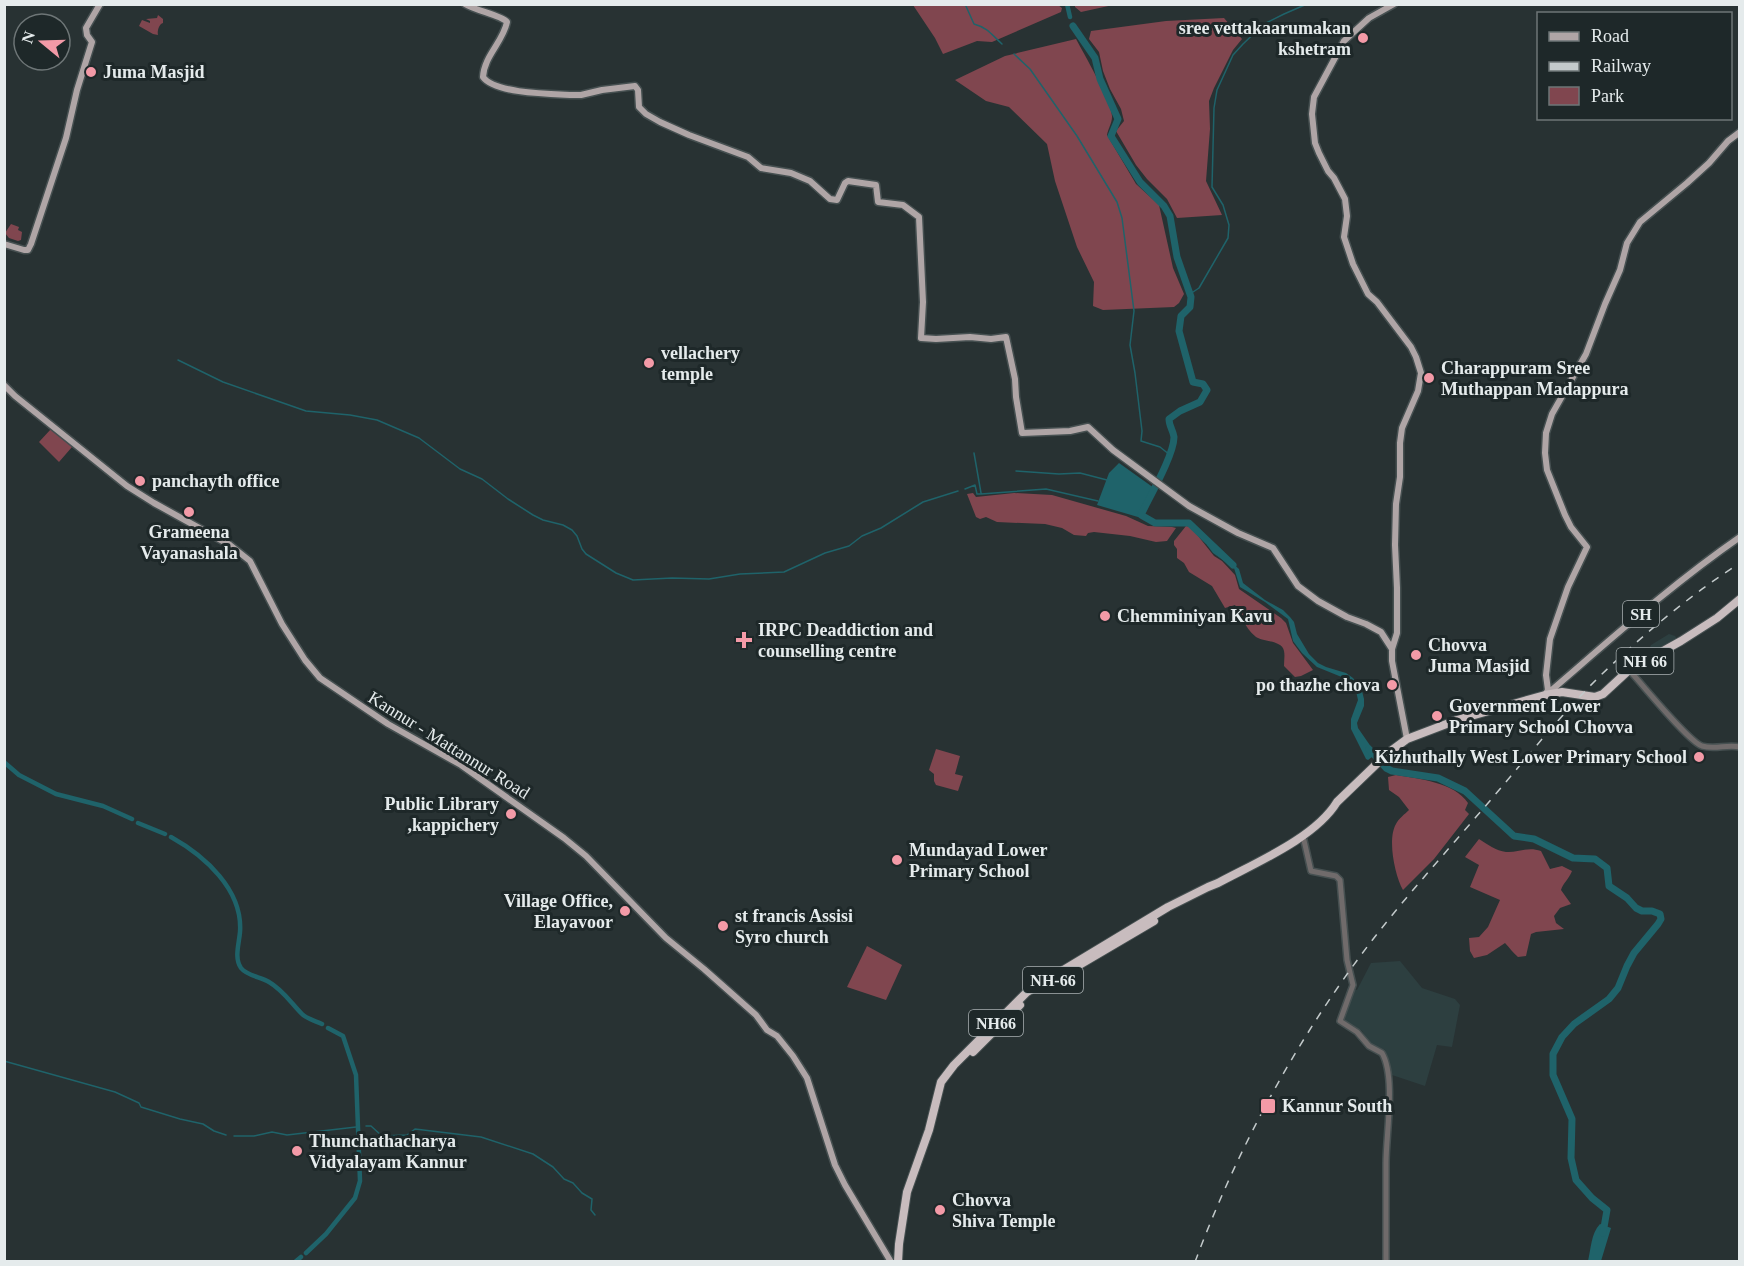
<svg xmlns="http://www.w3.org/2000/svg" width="1744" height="1266" font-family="'Times New Roman',serif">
<rect width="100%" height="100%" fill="#283233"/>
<path fill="#2d3f40" d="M1669 634 1675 636 1677 639 1654 653 1650 647 1651 645Z
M1400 961 1422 988 1455 999 1460 1005 1452 1047 1437 1045 1425 1086 1392 1075 1385 1050 1369 1043 1362 1031 1344 1021 1354 990H1357L1371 963Z"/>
<path fill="#80464f" d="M1058 5 1062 8 1061 12 992 42 977 41 943 54 935 38 913 5Z
M1075 5V4L1113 5 1081 12 1075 7Z
M158 15 163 19V23C159 24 157 31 158 35L153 34 139 26 142 20 150 23V21L146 19 157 18Z
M1224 18 1242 39 1233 50 1214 88 1209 101 1210 129 1206 181 1222 215 1177 218 1167 199 1147 179 1136 165 1116 131 1124 121 1121 109 1110 89 1103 71 1099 52 1089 39 1091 31 1166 21Z
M1076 39C1083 52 1113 104 1112 117 1112 123 1108 129 1107 135L1136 184 1159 205 1173 268 1184 294 1179 303 1174 307 1103 310 1093 306 1094 282 1077 247 1055 181 1047 144 1009 107 986 101 955 80 1005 56Z
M11 224 19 227 18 230 22 232 21 240 18 241 9 238 5 233Z
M51 429 72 447 59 462 39 442Z
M973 493 976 497 1014 493 1052 495 1126 516 1148 526 1172 527 1176 528 1167 541 1156 542 1130 536 1094 532 1088 533 1086 536 1074 535 1062 528 1045 524 997 522 986 517 980 519 976 517 967 494Z
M1186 526 1191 527 1214 556 1222 561 1235 575 1239 589 1281 618 1286 623 1293 643 1313 670 1301 676 1295 677 1284 666C1284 661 1285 656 1284 651 1282 640 1263 642 1256 637 1243 626 1243 616 1235 605L1225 608 1212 586 1189 572 1184 563 1177 558V549L1174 545V541Z
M936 749 960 756 955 774 963 776 958 791 936 785 934 781V774L929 770Z
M1396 775C1419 779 1454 782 1468 803L1465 810 1469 814 1434 859 1403 890C1395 876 1387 839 1396 824 1398 819 1405 814 1409 810L1399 797 1389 790 1388 777Z
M1479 839C1487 844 1496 851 1506 852 1519 853 1527 846 1541 851L1550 869 1562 866 1572 871C1569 879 1563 883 1561 890L1571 904 1560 908 1554 916 1556 923 1564 929 1536 932 1531 934 1526 956 1518 957C1513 953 1510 948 1505 943L1487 955 1474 958 1470 951 1469 938 1479 937 1488 927 1500 900 1470 887 1479 865 1465 857Z
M867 946 902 965 886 1000 847 987Z"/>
<path fill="#1f636a" d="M1119 463 1154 488 1138 517 1097 505 1109 473Z
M1210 539 1213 546 1239 569 1243 583 1265 600 1283 610 1290 617 1294 622 1297 634 1309 654 1318 663 1326 667 1346 673 1353 678 1362 691 1364 699V706L1357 723 1358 728 1376 754 1368 760 1366 759 1351 729V719L1358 700 1356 691 1349 680 1317 667 1302 653 1293 641 1288 619 1265 602 1240 587 1234 568 1213 553 1207 545Z
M1600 1224 1611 1228 1601 1261H1588C1591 1249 1591 1233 1600 1224Z"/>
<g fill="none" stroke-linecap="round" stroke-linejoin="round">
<path stroke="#1f636a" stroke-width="1.5" d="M965 4 974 24C988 28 991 34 1002 44
M1014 54 1030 69 1077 136 1117 202 1122 218 1134 311 1130 345 1135 373 1142 431 1141 441 1160 447 1170 455
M1190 294 1199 288 1228 238 1229 225 1223 205 1212 187 1214 108 1217 90 1233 55 1243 44 1264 24 1284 14 1307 4
M178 360 223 382 306 411 350 415 377 420 419 438 460 469 482 479 508 499 533 515 543 520 563 525 572 530 577 536 582 549 586 554 616 573 633 580 672 578 709 579 740 574 784 572 825 553 849 546 862 536 881 528 923 502 958 491
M974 453 981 493
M1016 471 1059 474 1080 473 1107 480
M965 489 975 485 977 494H980
M981 494 1046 489 1098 501
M4 1061 115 1092 139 1103 141 1107 180 1119 203 1124 214 1131 226 1135
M366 1126H371L382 1136 407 1135 415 1129 481 1137 533 1154 553 1167 564 1179 573 1183 582 1193 592 1199 591 1210 595 1215
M234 1136H254L272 1132 287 1135 356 1127"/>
<path stroke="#1f636a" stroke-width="4.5" d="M1067 4 1070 17
M4 762 19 775 56 794 103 806 132 819
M138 823 165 834
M171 837C205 856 243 890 240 932 239 944 234 958 241 968 247 976 261 977 269 982 283 990 291 1003 302 1014 307 1019 316 1021 322 1024
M306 1253 326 1234 355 1198 360 1181 356 1075 343 1036 328 1028
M295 1262 301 1257"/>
<path stroke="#1f636a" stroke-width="7" d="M1073 26 1095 58 1100 79 1118 119 1111 136 1140 182 1164 206 1170 216 1177 257 1191 297 1190 307 1181 316 1179 331 1193 382 1203 384 1207 390 1200 402 1180 411 1169 419C1169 426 1173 430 1174 437 1174 455 1149 498 1141 515L1155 523H1189L1233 565
M1369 749 1386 768 1392 771 1438 778 1465 791 1514 836 1534 839 1573 858 1595 859 1607 868 1609 886 1627 898 1636 908 1642 911H1652L1660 914 1661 919 1658 924 1634 953 1627 966 1618 988 1609 999 1574 1024 1562 1037 1553 1054V1075L1572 1119 1571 1158 1576 1180 1592 1198 1607 1210 1603 1233"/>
<g stroke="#465051" stroke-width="8">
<path id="minor" d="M1629 670C1643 685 1688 741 1702 746 1715 750 1727 744 1740 747
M1303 836 1311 871 1336 876 1340 880 1347 960 1353 985 1340 1021 1357 1032 1369 1046 1382 1053C1396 1077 1386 1134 1386 1163 1386 1196 1386 1229 1386 1262"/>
</g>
<g stroke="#465051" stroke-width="9">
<path id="major" d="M465 4C476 11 501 15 507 22 503 42 484 56 483 77 495 94 553 94 573 95H581L602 90 635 86 638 90 639 107 646 114 660 122 689 135 748 157 761 168 791 173 810 181 830 199 837 200 845 183 848 181 876 185 878 202 903 205 919 217 923 302 921 338 936 339 970 337 991 339 1006 337 1015 379 1016 397 1022 433 1070 431 1088 427 1113 450 1189 506 1238 533 1273 548 1298 586 1318 601 1347 617 1366 624 1381 632 1392 649
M1394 4 1369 18 1344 41 1314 97 1312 114 1315 143 1319 153 1328 171 1334 178 1345 199 1347 216 1344 237 1353 264 1368 294 1377 302 1411 347 1416 357 1421 373 1418 391 1402 428 1400 443V477L1396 504 1395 545 1397 588V633L1392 649V661L1407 739
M4 244 24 250H28L31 244 66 138 77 90 92 42 87 35 86 28 100 4
M4 385 15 396 127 486 154 503 230 545 250 561 282 624 305 660 320 678 388 724 461 765 564 838 586 856 666 938 704 969 756 1015 767 1030 777 1036 793 1056 807 1078 835 1165 845 1185 891 1262
M1547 694C1610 640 1672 584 1740 537
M1545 695 1548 690 1546 675 1550 639 1568 587 1587 547 1571 527 1565 515 1547 470 1545 453 1546 433 1552 414 1586 354 1605 304 1620 270 1627 243 1640 222 1687 183 1709 163 1728 141 1740 132"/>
</g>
<g stroke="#465051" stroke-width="10">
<path id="highway" d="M1069 971 1154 921
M973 1052 1020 1005
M898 1262 899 1244 907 1192 929 1130 941 1082 954 1065 1027 992 1168 907 1208 887 1218 883C1255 863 1315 838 1337 802L1388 753 1407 739 1457 720 1545 695 1562 692 1595 697 1603 694 1629 670 1681 641 1717 618 1740 599"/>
</g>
<use href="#minor" stroke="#706b6b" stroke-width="5"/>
<use href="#major" stroke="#afa5a6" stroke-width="6"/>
<use href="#highway" stroke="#c8bcbe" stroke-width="8"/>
<path stroke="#c3cacb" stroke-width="1.5" stroke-dasharray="8 8" stroke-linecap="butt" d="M1195 1262C1239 1144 1300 1033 1377 934 1414 887 1455 842 1494 796 1529 755 1563 712 1602 674 1644 634 1690 595 1740 563"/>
</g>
<g fill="#f39aa7" stroke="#1e2829" stroke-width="2">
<circle cx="1363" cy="38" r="6"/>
<circle cx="91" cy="72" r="6"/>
<circle cx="649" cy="363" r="6"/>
<circle cx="1429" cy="378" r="6"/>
<circle cx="140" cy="481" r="6"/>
<circle cx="189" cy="512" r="6"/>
<circle cx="1105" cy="616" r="6"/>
<path d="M741 631h6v6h6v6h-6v6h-6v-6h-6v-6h6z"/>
<circle cx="1416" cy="655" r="6"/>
<circle cx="1392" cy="685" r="6"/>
<circle cx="1437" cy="716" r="6"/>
<circle cx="1699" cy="757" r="6"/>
<circle cx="511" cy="814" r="6"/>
<circle cx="897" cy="860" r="6"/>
<circle cx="625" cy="911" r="6"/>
<circle cx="723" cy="926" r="6"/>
<rect x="1260" y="1098" width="16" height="16" rx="3"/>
<circle cx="297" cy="1151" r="6"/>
<circle cx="940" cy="1210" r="6"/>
</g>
<g text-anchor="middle" stroke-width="6" stroke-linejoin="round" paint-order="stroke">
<g fill="#1e2829" stroke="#a9b0b2" stroke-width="1.5">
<rect x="1623" y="601" width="36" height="26" rx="4.5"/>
<rect x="1616.5" y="648" width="57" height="26" rx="4.5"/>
<rect x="1023" y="967" width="60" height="26" rx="4.5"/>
<rect x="969" y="1010" width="54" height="26" rx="4.5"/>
</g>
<g font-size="16" font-weight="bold" fill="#e5ebec">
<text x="1641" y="620">SH</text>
<text x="1645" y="667">NH 66</text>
<text x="1053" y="986">NH-66</text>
<text x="996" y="1029">NH66</text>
</g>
<g font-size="18" font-weight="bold" fill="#e5ebec" stroke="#1e2829" text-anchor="start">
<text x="1351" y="34" text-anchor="end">sree vettakaarumakan<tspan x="1351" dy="21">kshetram</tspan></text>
<text x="103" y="78">Juma Masjid</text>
<text x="661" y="359">vellachery<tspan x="661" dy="21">temple</tspan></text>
<text x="1441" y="374">Charappuram Sree<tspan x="1441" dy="21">Muthappan Madappura</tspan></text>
<text x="152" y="487">panchayth office</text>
<text x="189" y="538" text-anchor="middle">Grameena<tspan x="189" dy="21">Vayanashala</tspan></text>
<text x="1117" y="622">Chemminiyan Kavu</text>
<text x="758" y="636">IRPC Deaddiction and<tspan x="758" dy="21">counselling centre</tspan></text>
<text x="1428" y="651">Chovva<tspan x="1428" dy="21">Juma Masjid</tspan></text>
<text x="1380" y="691" text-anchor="end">po thazhe chova</text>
<text x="1449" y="712">Government Lower<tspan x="1449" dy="21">Primary School Chovva</tspan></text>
<text x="1687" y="763" text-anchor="end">Kizhuthally West Lower Primary School</text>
<text x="499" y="810" text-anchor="end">Public Library<tspan x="499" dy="21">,kappichery</tspan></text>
<text x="909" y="856">Mundayad Lower<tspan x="909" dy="21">Primary School</tspan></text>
<text x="613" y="907" text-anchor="end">Village Office,<tspan x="613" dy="21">Elayavoor</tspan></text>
<text x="735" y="922">st francis Assisi<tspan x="735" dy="21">Syro church</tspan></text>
<text x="1282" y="1112">Kannur South</text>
<text x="309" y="1147">Thunchathacharya<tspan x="309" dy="21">Vidyalayam Kannur</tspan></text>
<text x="952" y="1206">Chovva<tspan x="952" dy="21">Shiva Temple</tspan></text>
</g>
<g font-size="18" fill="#e5ebec" stroke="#1e2829">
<text transform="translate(449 745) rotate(32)" y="6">Kannur - Mattannur Road</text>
</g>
</g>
<rect width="1744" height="1266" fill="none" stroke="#e5ebec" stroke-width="12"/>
<rect x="1537" y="12" width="195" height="108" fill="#1e2829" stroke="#6e7677" stroke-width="1.5"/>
<rect x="1549" y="32" width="30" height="9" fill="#afa5a6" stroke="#6e7677" stroke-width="1.5"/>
<text x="1591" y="42" font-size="18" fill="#e5ebec">Road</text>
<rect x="1549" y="62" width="30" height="9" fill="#c3cacb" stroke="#6e7677" stroke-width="1.5"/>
<text x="1591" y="72" font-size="18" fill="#e5ebec">Railway</text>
<rect x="1549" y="87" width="30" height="18" fill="#80464f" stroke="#6e7677" stroke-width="1.5"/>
<text x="1591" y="102" font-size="18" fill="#e5ebec">Park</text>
<g transform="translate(42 42) rotate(289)"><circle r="28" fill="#1e2829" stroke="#6e7677" stroke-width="1.5"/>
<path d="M0-4.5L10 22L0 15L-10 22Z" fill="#f39aa7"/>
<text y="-9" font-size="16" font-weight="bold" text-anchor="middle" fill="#e5ebec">N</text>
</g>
</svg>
